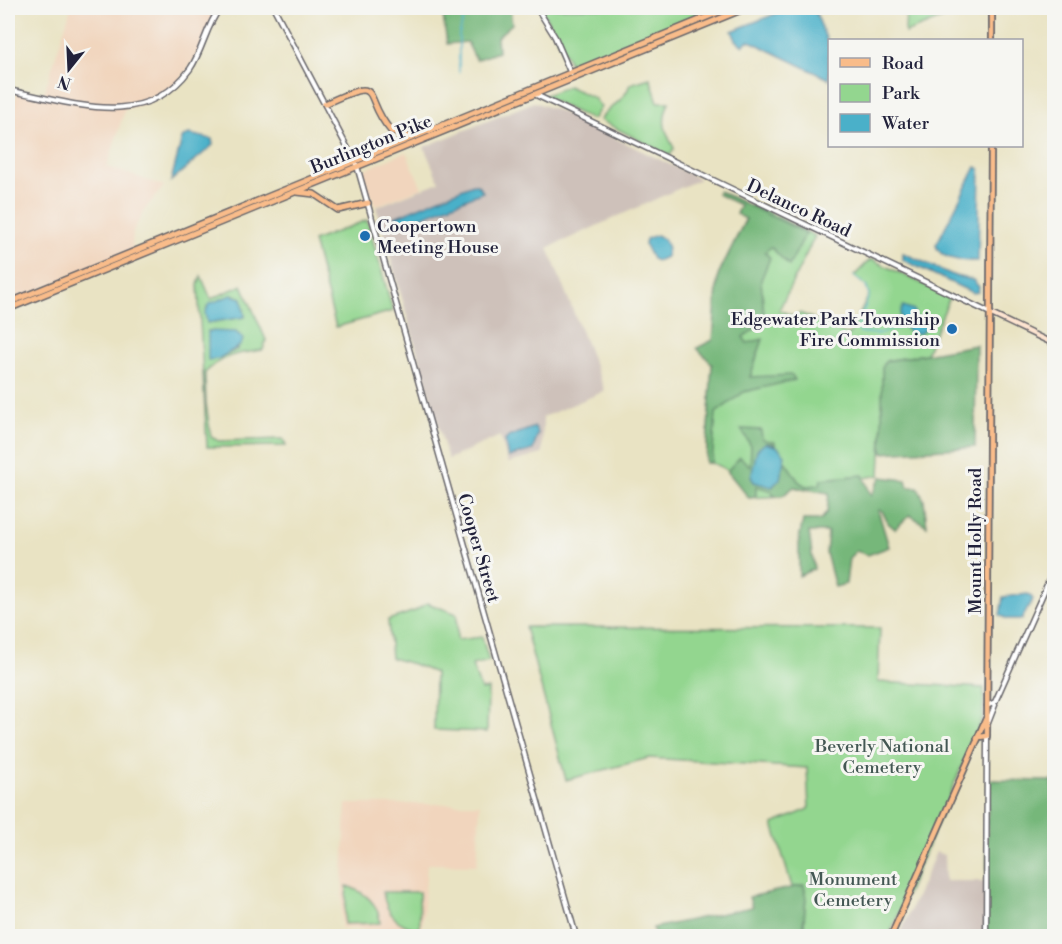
<svg xmlns="http://www.w3.org/2000/svg" width="1062" height="944" font-family="'Libre Bodoni',serif">
<rect width="100%" height="100%" fill="#f6f6f2"/>
<filter id="ink" filterUnits="userSpaceOnUse"><feTurbulence type="fractalNoise" baseFrequency=".0167" numOctaves="2"/><feDisplacementMap in="SourceGraphic" scale="12" xChannelSelector="R" yChannelSelector="G"/><feConvolveMatrix kernelMatrix="1 2 1 2 8 2 1 2 1" color-interpolation-filters="sRGB"/></filter>
<filter id="wash" filterUnits="userSpaceOnUse"><feTurbulence type="fractalNoise" baseFrequency=".008" numOctaves="4" result="noise"/><feDisplacementMap in="SourceGraphic" scale="24" xChannelSelector="R" yChannelSelector="G"/><feGaussianBlur stdDeviation="1.35" result="paint"/><feColorMatrix in="noise" values="0 0 0 0 0 0 0 0 0 0 0 0 0 0 0 0 0 1.4 0 .05"/><feComposite in="paint" operator="in"/></filter>
<g filter="url(#wash)">
<rect width="100%" height="100%" fill="#e9e3c3"/>
<path fill="#f1d5bd" d="M71 8H219L200 51 179 82 147 103 125 109 107 167 164 186 145 209 133 231 132 252 8 303V117L18 92 43 96Z
M406 152 422 188 375 206 362 171Z
M346 804H480L477 865 427 864 422 931 341 928Z"/>
<path fill="#cec1ba" d="M534 102 557 110 700 179 548 248 605 391 543 417 542 454 508 463 500 436 448 459 376 207 439 182 424 147Z
M936 852 944 855 945 881H987L1045 936H899Z"/>
<path fill="#93d68f" stroke="#5a7c65" stroke-width="1.5" fill-rule="evenodd" d="M541 8H700L696 16 576 66 570 63Z
M906 8H969L905 33Z
M650 78 658 102H669C661 121 664 130 674 148L670 156 600 120C608 106 625 102 630 84Z
M568 86 594 98 601 107 594 118 590 119 543 96Z
M753 204 815 236 779 310 796 317 800 313 849 335 869 295 866 286 854 276 871 259 950 297 926 354 886 361 880 475 805 490 794 487 782 496 749 498C739 484 726 462 706 463L718 275Z
M367 220 393 311 336 327 313 241Z
M201 276 211 299 242 285 266 340 263 350C240 353 221 355 205 373L206 404 211 437 219 441 283 439 286 446 207 447 198 285ZM234 295 242 298 245 317 208 323 207 306ZM208 331 240 335 238 349 218 359Z
M427 603 457 614V640L482 637 489 661 472 665 481 690 488 689 487 732 434 730 435 673 413 664 391 658 388 620 415 611Z
M525 627 880 628 878 682 984 688 983 717 889 936H804L805 889 793 890 773 824 809 809 807 768 649 758 566 780Z
M347 886C365 892 379 904 380 923L344 924Z
M383 892H419L420 930C398 925 386 915 383 892Z"/>
<path fill="#76b77a" stroke="#4c6c5a" stroke-width="1.5" d="M442 8H510L512 24 497 37 498 52 476 60 467 42 447 44Z
M719 191 806 233 789 266 771 247 765 252 770 258 761 280 764 314 761 325 743 337 747 343 763 339 750 377 792 375 795 380 744 392 716 413 712 463H706L712 364 697 348 713 340 718 275 746 219 736 214 740 205 717 194Z
M976 345 975 447 882 453V368L886 361Z
M741 429 761 430 762 439 775 442V445L767 443 754 482 773 487 779 479 785 461 799 482 806 486 820 485 821 479 863 475 871 496 881 477 906 480 908 487H918L924 500 927 526 910 515 895 529 888 523 882 511 878 510 889 547 868 555 856 551 849 558 846 584 835 587 826 553 828 532H809L814 569 799 576V539L803 520H821L827 512 829 493 794 487 782 496H773L772 491 756 486V496L749 498 727 471 740 457 750 466 751 446Z
M988 780 1053 781V936L986 935Z
M804 885 806 899 802 936H655L653 928 752 907 749 897Z"/>
<path fill="#4ab0c9" stroke="#366982" stroke-width="1.5" d="M790 8H814L829 46V79L750 41H747L743 46 736 40 732 31Z
M189 134 212 139 213 145 171 181 182 138Z
M976 167 980 169 978 261C965 261 940 261 936 245Z
M473 184 479 186 483 192 404 224 397 227 393 224 395 217Z
M656 235 664 239 668 248 666 257 657 261 652 259 645 245 646 239Z
M903 253 955 276 973 280 979 287 978 292 973 293 903 260Z
M231 295 242 298 245 317 207 323 205 313 209 304Z
M903 306 914 310V316L929 324 921 333C908 336 904 327 900 315Z
M208 331 236 332 243 339 241 345 218 359 208 360Z
M535 427 538 433 533 450 508 457 505 441 508 437Z
M765 443 778 447 785 455 780 479 772 487 754 482 751 477 757 450Z
M1028 594 1033 599 1022 619H1007L1000 615 1003 597Z"/>
<g fill="none" stroke-linecap="round" stroke-linejoin="round">
<path stroke="#4ab0c9" stroke-width="1.5" d="M459 72V35L463 20 461 8
M854 276 866 286 869 295 857 329 860 332 877 334 905 326"/>
</g>
</g>
<g filter="url(#ink)">
<g fill="none" stroke-linecap="round" stroke-linejoin="round">
<g stroke="#68666b" stroke-width="7">
<path id="tertiary" d="M274 8 357 166 576 936
M537 8 555 37 571 74
M8 90C70 102 145 132 190 69 203 50 206 26 220 8
M534 94 990 313
M987 706 995 702 1054 569
M988 723 995 705
M986 936 987 736"/>
</g>
<g stroke="#68666b" stroke-width="7">
<path id="secondary" d="M991 314 1054 344"/>
</g>
<g stroke="#68666b" stroke-width="8">
<path id="primary" d="M992 40V8
M977 739 987 716
M891 936 976 743 979 737 987 736 991 146"/>
</g>
<g stroke="#68666b" stroke-width="8">
<path id="trunk" d="M325 104C387 75 360 95 391 131L410 137
M297 192 314 194 338 210 368 203
M8 303 729 8
M8 309 746 8"/>
</g>
<use href="#tertiary" stroke="#fff" stroke-width="4"/>
<use href="#secondary" stroke="#fde4d0" stroke-width="4"/>
<use href="#primary" stroke="#f9bc8a" stroke-width="4.5"/>
<use href="#trunk" stroke="#f9bc8a" stroke-width="5"/>
</g>
</g>
<g fill="#1f6fb2" stroke="#f6f6f2" stroke-width="2">
<circle cx="365" cy="236" r="6"/>
<circle cx="952" cy="329" r="6"/>
</g>
<g text-anchor="middle" stroke-width="6" stroke-linejoin="round" paint-order="stroke">
<g font-size="18" fill="#22223b" stroke="#f6f6f2">
<text transform="translate(371 144) rotate(-22)" y="6">Burlington Pike</text>
<text transform="translate(799 208) rotate(25)" y="6">Delanco Road</text>
<text transform="translate(975 541) rotate(-90)" y="6">Mount Holly Road</text>
<text transform="translate(479 548) rotate(74)" y="6">Cooper Street</text>
</g>
<g font-size="18" fill="#22223b" stroke="#f6f6f2" text-anchor="start">
<text x="377" y="232">Coopertown<tspan x="377" dy="21">Meeting House</tspan></text>
<text x="940" y="325" text-anchor="end">Edgewater Park Township<tspan x="940" dy="21">Fire Commission</tspan></text>
</g>
<g font-size="18" fill="#445854" stroke="#f6f6f2">
<text x="882" y="752">Beverly National<tspan x="882" dy="21">Cemetery</tspan></text>
<text x="853" y="885">Monument<tspan x="853" dy="21">Cemetery</tspan></text>
</g>
</g>
<rect width="1062" height="944" fill="none" stroke="#f6f6f2" stroke-width="30"/>
<rect x="828" y="39" width="195" height="108" fill="#f6f6f2" stroke="#a1a1a9" stroke-width="1.5"/>
<rect x="840" y="58" width="30" height="9" fill="#f9bc8a" stroke="#a1a1a9" stroke-width="1.5"/>
<text x="882" y="69" font-size="18" fill="#22223b">Road</text>
<rect x="840" y="84" width="30" height="18" fill="#93d68f" stroke="#a1a1a9" stroke-width="1.5"/>
<text x="882" y="99" font-size="18" fill="#22223b">Park</text>
<rect x="840" y="114" width="30" height="18" fill="#4ab0c9" stroke="#a1a1a9" stroke-width="1.5"/>
<text x="882" y="129" font-size="18" fill="#22223b">Water</text>
<g transform="translate(69 69) rotate(198)" stroke="#f6f6f2" stroke-width="4.5" paint-order="stroke">
<path d="M0-4.5L10 22L0 15L-10 22Z" fill="#22223b"/>
<text y="-9" font-size="16" font-weight="bold" text-anchor="middle" fill="#22223b">N</text>
</g>
</svg>
